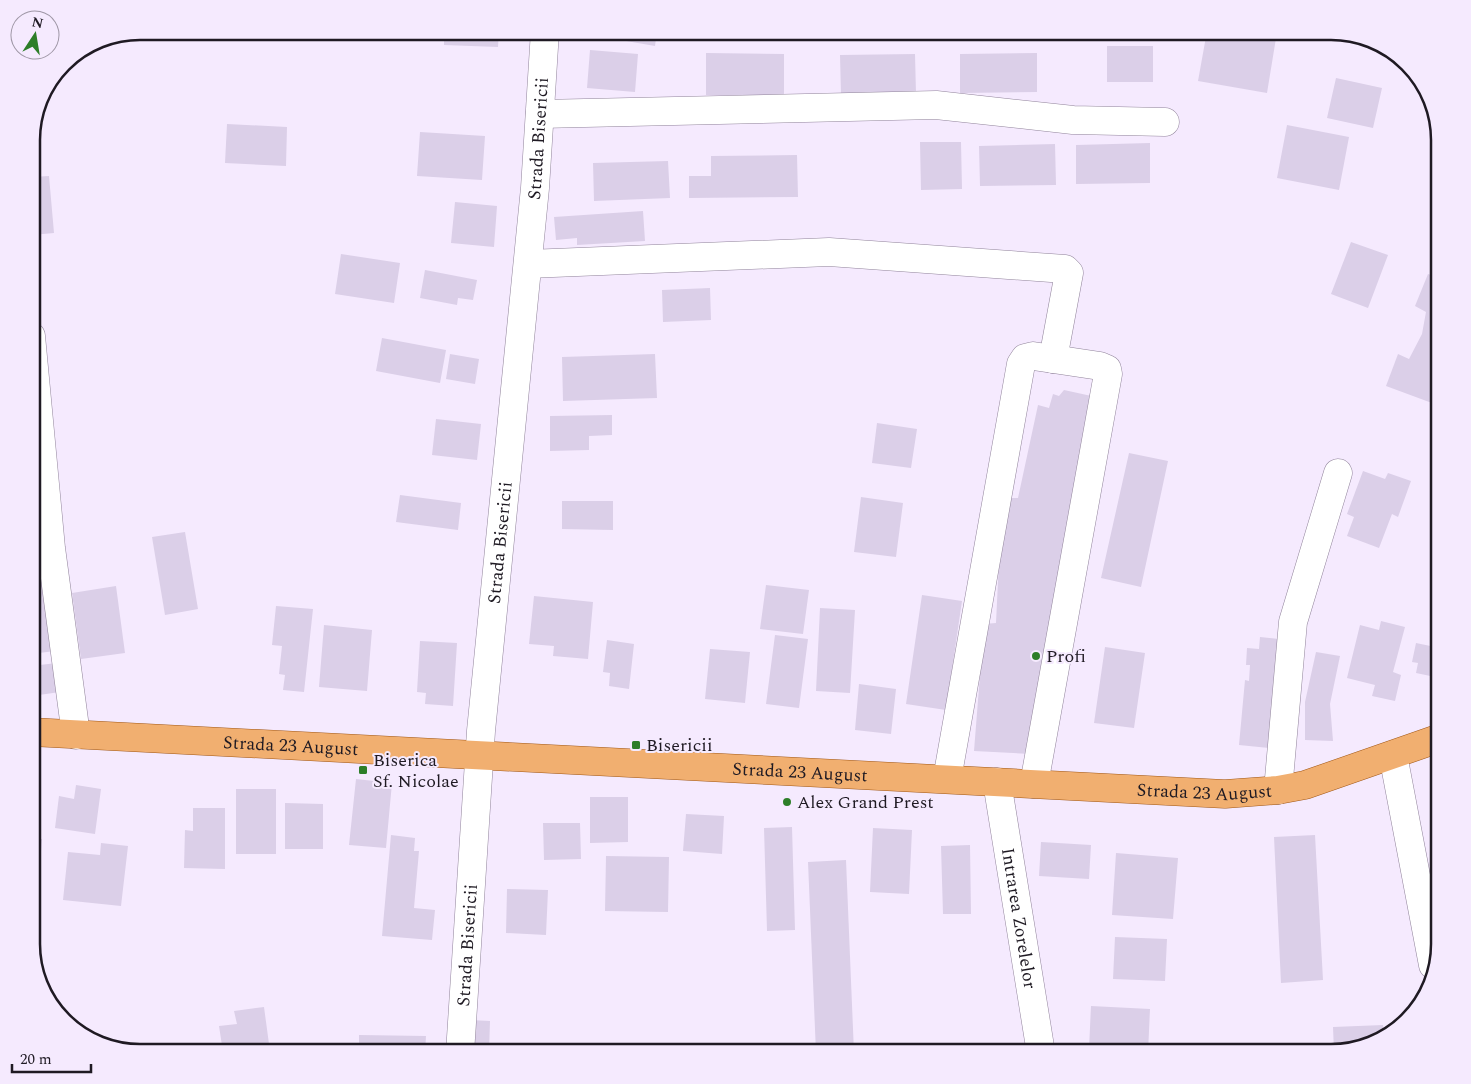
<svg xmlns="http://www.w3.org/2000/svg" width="1471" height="1084" font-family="Spectral,serif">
<rect width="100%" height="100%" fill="#f5eafe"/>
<path fill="#dbcfe8" d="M444 31H499L498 47 444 45Z
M580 31H657L655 46 580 33Z
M1207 31 1277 32 1267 93 1198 81Z
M1107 46H1153V82H1107Z
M590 50 638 54 635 92 587 88Z
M706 53 784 54V95H706Z
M1037 53V92L960 93V54Z
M915 54 916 94 841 95 840 55Z
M1336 78 1382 88 1373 128 1327 118Z
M227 124 287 127 286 166 225 163Z
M1287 125 1349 137 1339 190 1277 178Z
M420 132 485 136 482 180 417 176Z
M920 142H961L962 189 921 190Z
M1150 143V183L1076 184V145Z
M1055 144 1056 185 980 186 979 146Z
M797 155 798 197 689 198V176H711V156Z
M668 161 670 198 594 201 593 163Z
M49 176 54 233 32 235V177Z
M1439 177H1440V211L1431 209Z
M455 202 497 206 494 247 451 243Z
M643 211 645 241 577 245V238L556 240 554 217Z
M1351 242 1388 255 1368 308 1331 294Z
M341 254 400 263 394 303 335 294Z
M425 270 477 280 473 300 458 298 457 305 420 298Z
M1428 274 1440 278V406L1386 386 1398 354 1409 359 1422 334 1426 312 1415 306Z
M710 288 711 320 663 322 662 290Z
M382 338 446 350 440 383 376 371Z
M450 354 479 359 475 384 446 379Z
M655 354 657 398 563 401 562 357Z
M1064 390 1096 397 1031 754 974 751 984 624 996 623 1002 498H1018L1038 405 1049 408 1053 394 1059 396Z
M612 415V435L589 436V450L550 451V416Z
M436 419 481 424 477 460 432 455Z
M877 423 917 429 911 468 872 463Z
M1129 453 1168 461 1141 587 1101 578Z
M1363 471 1385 479 1388 473 1411 481 1398 517 1392 514 1379 548 1347 536 1354 517 1347 514Z
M400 495 461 503 458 530 396 522Z
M861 497 903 503 896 557 854 552Z
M562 501H613V530L562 529Z
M185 532 198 609 165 615 152 537Z
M47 584 55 651 31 654V586Z
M766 585 809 590 803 634 760 629Z
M116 586 125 653 81 659 72 593Z
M922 595 962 601 946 710 906 704Z
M534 596 593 602 588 659 553 656 554 646 529 644Z
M276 606 313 609 304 692 283 690 285 675 279 674 282 646 272 645Z
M820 608 855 610 850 693 816 691Z
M1381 621 1405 627 1393 672 1401 675 1395 701 1372 696 1375 685 1347 678 1360 625 1379 630Z
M324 625 372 630 367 691 319 687Z
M775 635 808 639 799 708 766 704Z
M1260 637 1279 639 1269 748 1239 745 1245 680 1249 681 1250 665H1246L1247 648 1259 649Z
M607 640 634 644 629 689 609 686 610 673 603 672Z
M420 641 457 643 453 706 425 704 426 693 417 692Z
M1416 643 1440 648V678L1416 673 1418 663 1412 662Z
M1105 647 1145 653 1134 728 1094 723Z
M710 649 750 652 745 703 705 699Z
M1316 652 1340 656 1330 704 1333 741 1305 740V702Z
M57 663 60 692 32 696 31 666Z
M859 684 896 689 891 734 855 730Z
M356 779 392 783 386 848 349 845Z
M76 785 101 789 95 834 55 828 59 796 74 799Z
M236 789H276V854H236Z
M590 797H628V842L590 843Z
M285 803 323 804V849H285Z
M193 808H225V869L184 868 185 830 193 831Z
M686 814 724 816 722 854 683 851Z
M1440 820V850H1438L1435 821Z
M543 823H580L581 859 544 860Z
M792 827 795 930 767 931 764 828Z
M873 828 912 830 909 894 870 892Z
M391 835 415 838 414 851H419L414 908 435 910 432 940 382 936Z
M1315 835 1323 980 1281 983 1274 837Z
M31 838 42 839 33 951 31 950Z
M1041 842 1091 845 1089 879 1039 876Z
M101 843 128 846 121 906 63 900 68 852 100 855Z
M970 845 971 914H943L941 846Z
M1116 853 1178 858 1173 919 1112 915Z
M606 856 669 857 668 912 605 911Z
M846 860 854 1053H816L808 862Z
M507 889 548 890 546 935 506 933Z
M1115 937 1167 939 1165 981 1113 979Z
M1091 1006 1150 1009 1148 1053 1089 1049Z
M264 1007 269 1044 223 1052 219 1026 237 1024 234 1011Z
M470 1020 490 1021 489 1053H468Z
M1383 1025 1384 1035H1387L1379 1041 1334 1052 1333 1027Z
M359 1035 426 1036 425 1053H359Z"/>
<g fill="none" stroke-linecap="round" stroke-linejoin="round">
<g stroke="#91849b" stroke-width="29">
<g id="minor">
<path d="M540 114 936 105 1073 120 1165 122"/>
<path d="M528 264 829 252 1065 269 1069 273 1053 359"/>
<path d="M31 336 51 548 76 735"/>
<path d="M1393 755 1433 965"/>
<path d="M947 779 1021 364 1025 358 1033 356 1100 366 1107 369 1108 374 1034 784"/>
<path id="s1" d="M997 782 1041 1053"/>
<path d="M1278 790 1293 622 1338 473"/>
<path id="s2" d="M460 1053 481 731 535 188 545 31"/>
</g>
</g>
<g stroke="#a15817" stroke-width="29">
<g id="major">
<path id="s3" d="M31 732 1225 794 1278 790 1305 785 1440 738"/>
</g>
</g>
<use href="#minor" stroke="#fff" stroke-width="28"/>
<use href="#major" stroke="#f1af70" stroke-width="28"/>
</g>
<g fill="#2d7e28" stroke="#f5eafe" stroke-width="2">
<circle cx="1036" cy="656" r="5"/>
<rect x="631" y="740" width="10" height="10" rx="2.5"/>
<rect x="358" y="765" width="10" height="10" rx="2.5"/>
<circle cx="787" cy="802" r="5"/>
</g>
<g text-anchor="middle" stroke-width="4" stroke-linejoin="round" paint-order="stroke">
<g font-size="18" fill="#1f1a23" stroke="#f5eafe">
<text dy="6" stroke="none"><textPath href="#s2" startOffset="918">Strada Bisericii</textPath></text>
<text dy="6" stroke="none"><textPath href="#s2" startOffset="512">Strada Bisericii</textPath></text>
<text dy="6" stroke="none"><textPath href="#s3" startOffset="260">Strada 23 August</textPath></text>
<text dy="6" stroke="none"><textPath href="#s3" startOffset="770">Strada 23 August</textPath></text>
<text dy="6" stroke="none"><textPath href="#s3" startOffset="1175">Strada 23 August</textPath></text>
<text dy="6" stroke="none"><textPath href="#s1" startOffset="138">Intrarea Zorelelor</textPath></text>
<text dy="6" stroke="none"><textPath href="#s2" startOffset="108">Strada Bisericii</textPath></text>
</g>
<g font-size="18" fill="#1f1a23" stroke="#f5eafe" text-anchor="start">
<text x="1046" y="662">Profi</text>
<text x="646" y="751">Bisericii</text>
<text x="373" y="766">Biserica<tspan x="373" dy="21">Sf. Nicolae</tspan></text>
<text x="797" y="808">Alex Grand Prest</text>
</g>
</g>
<path d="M0 0H1471V1084H0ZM140 40H1331A100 100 0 0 1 1431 140V944A100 100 0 0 1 1331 1044H140A100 100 0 0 1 40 944V140A100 100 0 0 1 140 40Z" fill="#f5eafe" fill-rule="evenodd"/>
<path fill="none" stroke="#1f1a23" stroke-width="2.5" d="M140 40H1331A100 100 0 0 1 1431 140V944A100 100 0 0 1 1331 1044H140A100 100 0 0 1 40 944V140A100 100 0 0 1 140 40Z"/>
<g transform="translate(35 35) rotate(12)"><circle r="24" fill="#f5eafe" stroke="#9f97a6"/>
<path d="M0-4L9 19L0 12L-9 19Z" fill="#2d7e28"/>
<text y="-8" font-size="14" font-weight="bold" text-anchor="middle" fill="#1f1a23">N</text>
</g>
<path d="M12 1064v8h79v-8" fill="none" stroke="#1f1a23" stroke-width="2.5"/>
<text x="20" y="1064" font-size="15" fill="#1f1a23" stroke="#f5eafe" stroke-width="4" paint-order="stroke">20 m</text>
</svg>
